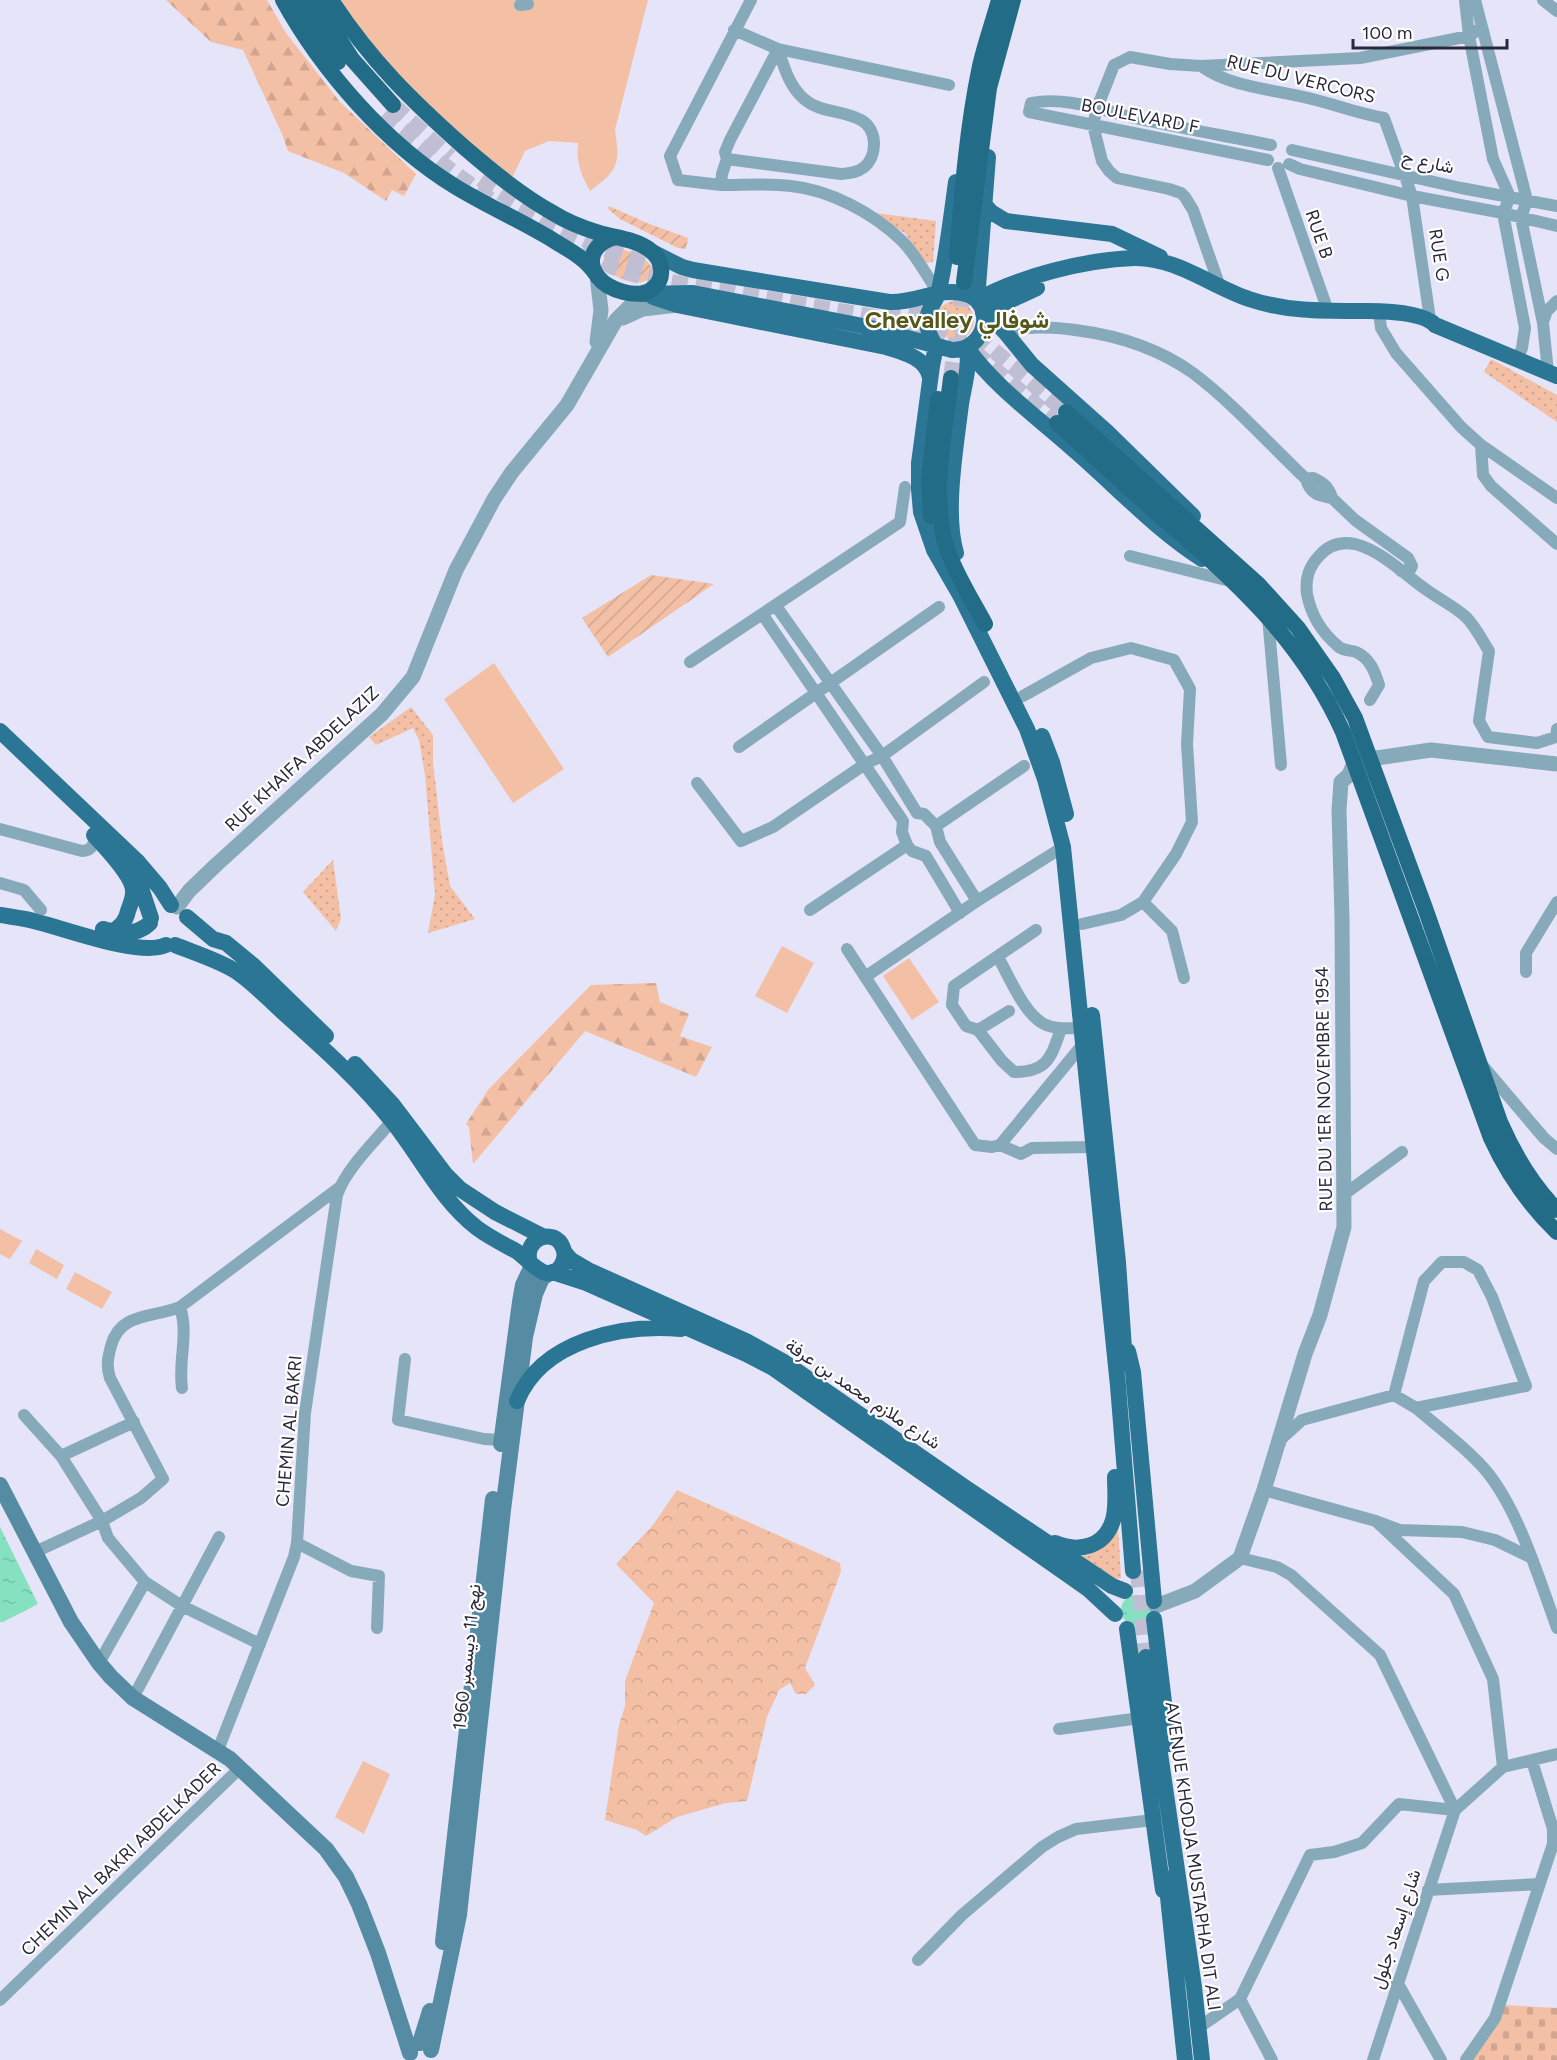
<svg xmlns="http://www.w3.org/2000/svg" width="1557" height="2060" font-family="Figtree,Vazirmatn,sans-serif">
<defs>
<pattern id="grass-dots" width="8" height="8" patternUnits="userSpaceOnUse" patternTransform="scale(1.5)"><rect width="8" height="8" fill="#f4c0a5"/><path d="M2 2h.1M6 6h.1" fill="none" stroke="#d1a58f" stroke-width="1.8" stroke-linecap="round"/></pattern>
<pattern id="forest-firs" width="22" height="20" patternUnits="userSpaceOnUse" patternTransform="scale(1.5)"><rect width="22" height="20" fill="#f4c0a5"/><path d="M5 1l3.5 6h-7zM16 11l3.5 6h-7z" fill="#d1a58f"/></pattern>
<pattern id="cemetery-stones" width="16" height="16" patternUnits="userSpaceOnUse" patternTransform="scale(1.5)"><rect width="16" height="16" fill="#f4c0a5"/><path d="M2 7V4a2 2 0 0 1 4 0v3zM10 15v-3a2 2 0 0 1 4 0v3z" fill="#d1a58f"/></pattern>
<pattern id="park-crowns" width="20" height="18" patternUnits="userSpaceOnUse" patternTransform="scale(1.5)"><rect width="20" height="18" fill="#f4c0a5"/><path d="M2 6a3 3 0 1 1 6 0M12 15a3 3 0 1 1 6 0" fill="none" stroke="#d1a58f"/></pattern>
<pattern id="garden-furrows" width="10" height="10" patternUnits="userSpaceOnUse" patternTransform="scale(1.5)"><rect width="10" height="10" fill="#f4c0a5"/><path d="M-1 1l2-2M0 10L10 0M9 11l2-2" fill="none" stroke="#d1a58f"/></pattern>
<pattern id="water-ripples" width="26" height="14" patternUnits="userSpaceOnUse" patternTransform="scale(1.5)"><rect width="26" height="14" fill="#85e1bf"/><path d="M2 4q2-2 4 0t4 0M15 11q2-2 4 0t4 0" fill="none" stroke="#73c1a5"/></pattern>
</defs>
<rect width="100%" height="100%" fill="#e5e4f8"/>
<path fill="url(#grass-dots)" d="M868 212 936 221 933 262 925 263 905 233Z
M936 320a19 19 0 1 1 38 0a19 19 0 1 1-38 0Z
M1491 359 1557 395V422L1484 372Z
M411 707 433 735V762L442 841 450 886 475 919 428 933 435 894 425 775 419 740 413 728 376 745 369 737Z
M333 860 341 919 336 931 303 892Z
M1118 1525 1121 1578 1116 1579 1079 1556C1100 1555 1110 1543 1118 1525Z"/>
<path fill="url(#forest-firs)" d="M166 0H267L286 33 340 102 416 174 404 196 392 190 386 201 344 173 288 151 282 134 243 50 211 42Z
M656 983 660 1002 689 1014 680 1036 712 1047 696 1077 585 1031 473 1164 469 1127 466 1124 488 1090 591 985Z"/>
<path fill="url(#cemetery-stones)" d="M1504 2005 1557 2008V2060H1472Z"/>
<path fill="url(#park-crowns)" d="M677 1490 840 1563 841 1571 805 1668 815 1685 806 1694H796L790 1683 779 1690 767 1717 747 1801 726 1803 677 1817 646 1836 637 1830 605 1820 619 1725 625 1706V1681L654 1603 616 1564 653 1525Z"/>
<path fill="url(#garden-furrows)" d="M609 206 647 223 688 238 686 249 678 248 620 219 608 209Z
M614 249C628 249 645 255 652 268L649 279C628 293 584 259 614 249Z
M651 575 714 584 608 657 582 618Z"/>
<path fill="#f4c0a5" d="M337 0H648L615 130C620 163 619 170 590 191 581 175 576 162 578 143L549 141 525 151 511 180 404 85Z
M494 663 564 769 513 803 444 699Z
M782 946 814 963 787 1013 755 996Z
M909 958 939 1002 912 1020 883 976Z
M0 1229 22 1241 10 1259 0 1254Z
M36 1249 64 1265 57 1279 29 1263Z
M75 1272 112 1292 102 1309 66 1289Z
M363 1761 390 1774 364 1834 335 1817Z"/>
<path fill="url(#water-ripples)" d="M0 1527 38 1604 3 1622H0Z
M1121 1610a15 15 0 1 1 30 0a15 15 0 1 1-30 0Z"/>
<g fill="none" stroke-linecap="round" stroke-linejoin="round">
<path stroke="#c0bed2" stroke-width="16" stroke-dasharray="16 8" stroke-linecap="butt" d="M1138 1571 1146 1657"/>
<path stroke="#c0bed2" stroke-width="16" stroke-dasharray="16 8" stroke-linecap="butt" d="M393 105 450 157
M384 114 441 163 491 200
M481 179C532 216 611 258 673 270
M582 250 613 267 647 278 904 322C929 327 951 334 971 349L1057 423
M885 307 944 318 971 331 1066 412
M951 378 964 282"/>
<path stroke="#87aabb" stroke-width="12" d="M1465 0 1469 36 1493 159 1510 197 1503 213 1525 328 1522 348 1517 360
M1475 0 1527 200 1521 218 1543 323 1548 372
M1543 0 1557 11
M520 5 528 4
M734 30 778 49C784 67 789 86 804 99 820 113 843 110 861 120 878 129 878 157 863 168 856 173 849 173 841 174L727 159 722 174 721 185C744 185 768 183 791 186 830 190 873 213 901 240 917 255 926 276 939 293
M1201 66C1230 88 1281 90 1316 100 1339 106 1361 114 1384 118L1412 196 1430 319
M1292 150 1461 188 1557 206
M727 159 725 152 730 140 778 49 949 85
M1268 160 1029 112 1031 103C1064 96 1102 110 1135 118 1180 128 1226 136 1271 145
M1289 164 1300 169 1412 196 1503 213 1557 226
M1278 168 1328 311
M721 185 678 180 670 156 751 0
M1220 287 1193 210 1185 197 1181 193 1169 189 1117 178 1109 171 1102 161 1093 125 1097 108 1114 65 1130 57 1170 64 1201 66 1360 58 1469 36 1482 27
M1379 311 1381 328 1396 353 1461 427 1481 445 1483 475 1491 486 1557 544
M1543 322 1547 311 1557 301
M1005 332C1031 325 1057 327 1082 331 1120 336 1161 350 1193 373 1234 404 1269 444 1306 479
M1481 445 1557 498
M1313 478C1324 483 1329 487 1332 498 1319 496 1310 494 1306 479Z
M1332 498 1355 520 1408 558 1412 566 1410 570 1401 571
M1130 556 1230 581
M776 606 882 756 917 813 924 814 936 826 940 842 977 901
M763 615 903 821 902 832 907 845 912 851 926 856 960 913
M1268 617 1281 765
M690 662 900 522 905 487
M1023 696 1091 658 1131 648 1174 660 1190 689 1187 744 1192 822 1176 854 1143 902 1121 915 1082 924
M1370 700 1379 685C1375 672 1370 658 1356 652 1351 650 1344 651 1339 647 1322 633 1311 615 1307 594 1305 578 1309 567 1319 556 1351 520 1397 569 1424 588 1437 598 1454 606 1466 617 1475 626 1482 640 1489 651L1479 721 1488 737 1537 743 1556 737 1557 729
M739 747 939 607
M697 783 741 841 773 827 865 764 882 756 984 682
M936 826 1024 766
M0 829 82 851C91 851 95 845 94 835
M0 883 24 890 41 910
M1143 902 1172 931 1184 978
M810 910 907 845
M847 949 975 1145 992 1147 1000 1145 1083 1044
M998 957C1009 976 1024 1014 1044 1024 1056 1030 1069 1028 1082 1028
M1526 972V953L1557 902
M865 977 977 901 1063 847
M1009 1011 978 1030 966 1026 952 1005 954 986 1036 930
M978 1030 1002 1061 1014 1072C1048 1072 1051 1057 1061 1029
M1482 1065 1544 1138 1557 1149
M1000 1145 1021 1154 1032 1148 1093 1147
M1346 1193 1402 1152
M180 1307C189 1334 178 1361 182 1388
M405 1359 398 1420 484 1439 501 1440
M1416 1408C1437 1426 1460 1443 1479 1463 1516 1500 1539 1579 1557 1628
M24 1415 61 1456 102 1521 108 1538 145 1582 182 1606 260 1644
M1280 1443 1281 1439 1302 1420 1394 1395 1416 1408 1526 1386 1492 1297 1478 1270 1464 1262H1442L1424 1281 1394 1395
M61 1456 134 1422
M1264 1490 1376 1521 1400 1530 1462 1532 1495 1540 1532 1558
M1376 1521 1454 1594 1493 1679 1503 1767
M297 1543 351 1571 379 1576 377 1628
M35 1552 102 1521 141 1498 163 1479 110 1378C106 1366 108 1357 111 1346 120 1312 153 1318 180 1307L340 1187
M1240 1558 1277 1567 1291 1575 1380 1655 1455 1810
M99 1663 145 1582
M133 1698 219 1537
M1059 1729 1140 1718
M218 1750 294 1557 297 1543 305 1413 337 1195C346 1169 374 1142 392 1121
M1428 1890 1539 1884
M918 1960 962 1915 1042 1847 1058 1837 1076 1829 1153 1820
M1397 1982 1441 2060
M1240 1999 1272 2060
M0 2000 240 1768
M1198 2028 1240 1999 1310 1855 1334 1852 1362 1843 1399 1804 1455 1810
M1373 2060 1455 1810 1503 1767 1557 1754
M1466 2060 1495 2018 1553 1844V1829L1532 1761"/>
<path stroke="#87aabb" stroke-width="15" d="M623 318 643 309 677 305
M597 342 601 310 597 276
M1370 759 1431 750 1557 764
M177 907 189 891 216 865 382 714 413 677 456 570 494 499 512 472 567 405 616 320 642 294
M1156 1606 1195 1591 1240 1558 1264 1490 1305 1354 1320 1315 1344 1227 1342 918 1339 810 1341 782 1349 775 1354 763"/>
<path stroke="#558ca4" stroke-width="16" d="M501 1444 520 1302 523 1285 532 1266
M0 1485 71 1622 99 1663 111 1677 133 1698 230 1759 326 1849 346 1877 359 1904 378 1953 410 2053
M443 1942 493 1499
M420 2043 430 2011
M431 2050 459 1915 503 1510 525 1337 535 1294 542 1278 550 1273"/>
<path stroke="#2b7694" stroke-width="16" d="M984 204 991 212 1006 221 1112 234 1160 257
M642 294 693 293 863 326 952 350C987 351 996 303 966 294 940 286 915 304 889 302L693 270 682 267 652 252
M653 297 677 305 886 347C903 352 927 358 930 378
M977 300C1021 276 1084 260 1134 258 1175 257 1211 286 1249 299 1287 312 1326 311 1366 311 1383 311 1423 312 1435 325L1557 376
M977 300 988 157
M983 313 992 318 1005 332 1032 365 1107 432 1193 516
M983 313 1037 288
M936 346 932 366 919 463V489L921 512 934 550 960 595 1027 729 1045 779 1063 847 1118 1386 1133 1571
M936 346C930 338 927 330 927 320 928 307 937 301 939 290 947 254 951 218 956 182
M967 348C996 388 1036 416 1073 449 1116 486 1154 528 1202 559
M956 553C944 513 956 446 961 404 964 386 970 366 967 348
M0 731 137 861 160 888 171 905
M1042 736 1052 762 1066 814
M94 835C105 848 135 877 133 893 133 899 130 905 128 911 126 921 121 927 111 932
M120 859 139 882 151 918
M0 915C12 917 25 918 37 922 67 929 139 957 166 945
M187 917 213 939 226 943 254 966 326 1036
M103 929C119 934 137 936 150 923
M175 945C195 953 215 959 234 970 253 982 269 1000 286 1015 323 1048 361 1082 392 1121 421 1157 440 1199 477 1228 489 1237 503 1244 516 1251 529 1259 546 1286 561 1266 564 1261 566 1254 563 1248 555 1226 522 1238 530 1263
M1092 1015 1118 1262 1125 1363
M355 1064 393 1105 446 1175 460 1189 495 1212 544 1237
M565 1253 571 1260 588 1270 746 1341 784 1362 966 1488 1112 1586 1125 1591
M552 1272 586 1283 746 1354 773 1368 1088 1589 1115 1614
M1128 1351 1133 1372 1154 1601
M517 1401C542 1340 622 1324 681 1329
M1055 1543C1079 1553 1105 1547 1113 1520 1117 1506 1115 1491 1115 1477
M1154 1619 1169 1744
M1127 1629 1163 1890
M1146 1657 1194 1987 1202 2060
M1166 1878 1185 2060"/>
<path stroke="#226c88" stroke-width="16" d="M283 0C322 71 387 145 456 187 489 207 524 222 556 242 571 251 586 259 595 273
M298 0 338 62
M314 0 352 59 393 105
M331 0C370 60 412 101 465 148 493 172 521 195 553 213 567 222 583 228 599 233 616 238 635 239 650 250 663 260 666 279 652 289 638 300 608 290 598 277 584 258 596 242 616 237
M957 257C962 193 967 128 980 66 985 44 993 22 999 0
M964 282 989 88 1013 0
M951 378C945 431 930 497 947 549 956 575 972 600 985 624
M1066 412 1259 585 1298 628 1333 678 1355 718 1370 759 1425 908 1500 1122C1514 1154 1532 1185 1557 1210
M1057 423C1091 453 1125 485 1159 515 1235 580 1301 639 1343 732L1491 1138C1507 1173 1529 1205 1557 1232
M931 516 929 479 938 399"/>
</g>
<g text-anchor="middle" stroke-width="4.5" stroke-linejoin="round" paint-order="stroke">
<g font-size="18" fill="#2a283b" stroke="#fff">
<text transform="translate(1301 79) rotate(14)" y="6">RUE DU VERCORS</text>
<text transform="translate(1140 116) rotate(11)" y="6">BOULEVARD F</text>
<text transform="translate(1428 162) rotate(13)" y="6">شارع ح</text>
<text transform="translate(1319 234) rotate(71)" y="6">RUE B</text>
<text transform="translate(1439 255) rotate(81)" y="6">RUE G</text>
<text transform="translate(302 759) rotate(-43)" y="6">RUE KHAIFA ABDELAZIZ</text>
<text transform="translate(1324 1089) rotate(-91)" y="6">RUE DU 1ER NOVEMBRE 1954</text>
<text transform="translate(863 1394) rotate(34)" y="6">شارع ملازم محمد بن عرفة</text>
<text transform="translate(289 1431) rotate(-85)" y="6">CHEMIN AL BAKRI</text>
<text transform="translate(467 1657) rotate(-84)" y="6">نهج 11 ديسمبر 1960</text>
<text transform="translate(1193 1856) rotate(82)" y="6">AVENUE KHODJA MUSTAPHA DIT ALI</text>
<text transform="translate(121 1859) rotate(-44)" y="6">CHEMIN AL BAKRI ABDELKADER</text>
<text transform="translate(1396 1929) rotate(-72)" y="6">شارع إسعاد جلول</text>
</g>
<g font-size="24" font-weight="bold" fill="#58571b" stroke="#fff">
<text x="957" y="328">Chevalley شوفالي</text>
</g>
</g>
<path d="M1353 39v9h154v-9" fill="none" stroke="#2a283b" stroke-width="3"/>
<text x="1362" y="39" font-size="18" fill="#2a283b" stroke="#ffffff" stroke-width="4.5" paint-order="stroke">100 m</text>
</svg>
